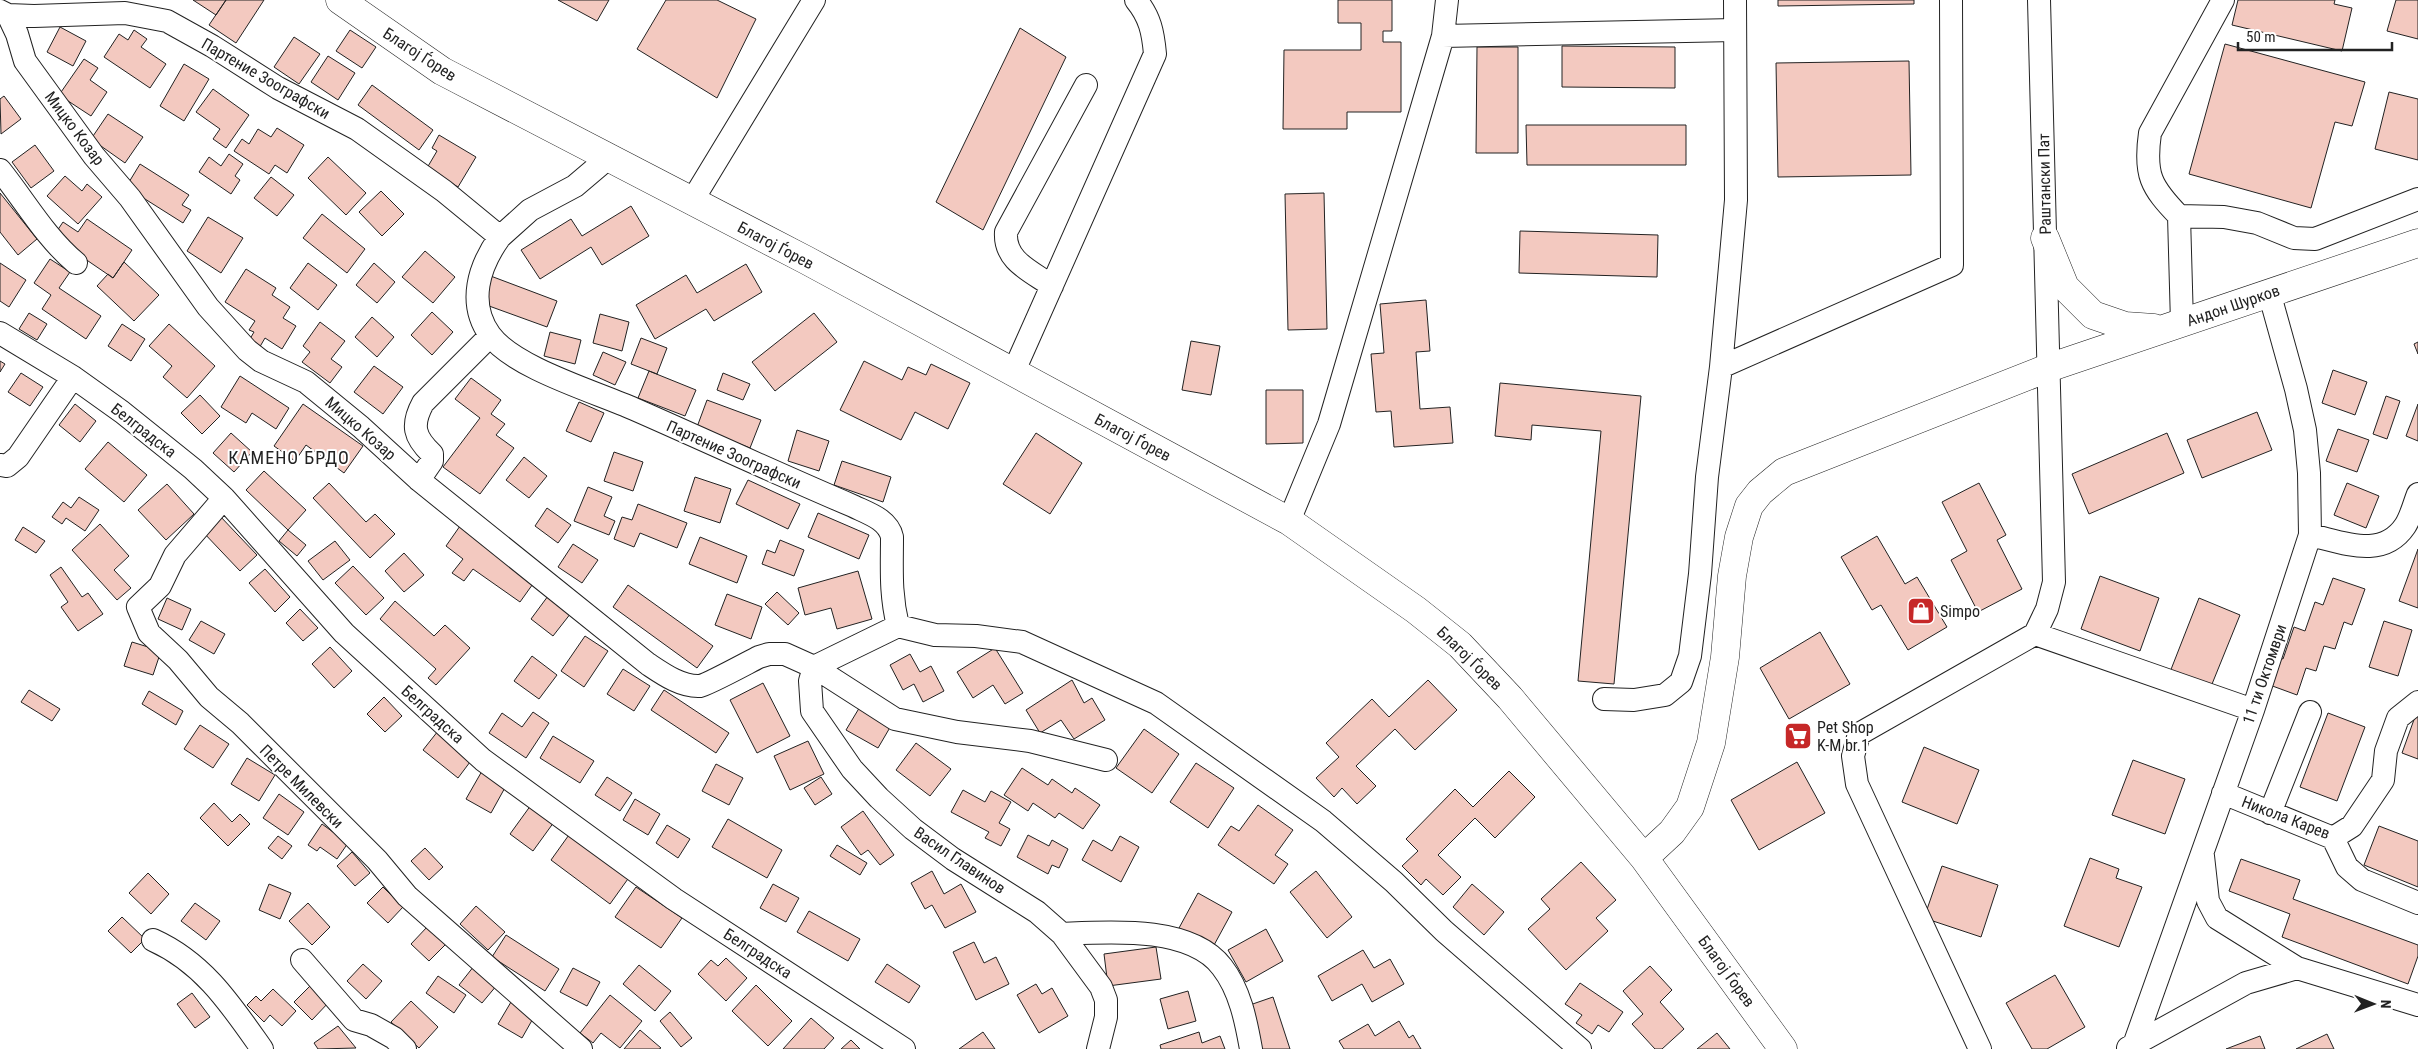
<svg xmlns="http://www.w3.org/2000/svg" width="2418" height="1049" font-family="'Roboto Condensed',sans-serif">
<rect width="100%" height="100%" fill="#fff"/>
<path fill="#f3c9c0" stroke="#222" d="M193 0H226L216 15Z
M226 0H264L236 43 209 25Z
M558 0H609L597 21Z
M666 0H717L756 19 717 98 637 49Z
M1338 0H1392V31H1383V42H1401V112H1347V129H1283L1284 50H1361V23H1338Z
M1778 0H1914V4L1778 6Z
M2238 0H2335L2334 4 2352 8 2342 51 2232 25Z
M2396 0H2418V39L2387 31Z
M60 27 86 41 73 66 47 52Z
M1020 28 1066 57 983 230 936 202Z
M134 30 147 39 141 47 166 64 150 88 104 57 119 34 128 40Z
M350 30 376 47 362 68 336 51Z
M294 37 320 54 299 84 274 67Z
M2225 44 2365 82 2352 126 2335 122 2311 208 2189 174Z
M1562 46 1675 47V88L1562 87Z
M1477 47H1518V153H1476Z
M328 56 355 73 338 100 311 82Z
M84 59 98 68 90 80 107 92 91 116 59 95Z
M1909 61 1911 175 1778 177 1776 63Z
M184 64 209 79 184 121 160 106Z
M372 85 433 130 419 150 358 105Z
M213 89 249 115 226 148 213 139 220 129 196 112Z
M2389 92 2418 99V160L2375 149Z
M4 96 21 119 1 134 0 99Z
M108 114 143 137 125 163 91 139Z
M1526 125H1686V165H1527Z
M277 128 304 145 287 173 275 165 269 174 234 151 242 139 249 144 258 129 271 137Z
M439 135 476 157 458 187 427 168 437 151 432 148Z
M35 145 54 171 31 188 12 162Z
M229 154 243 164 235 176 240 180 231 194 199 172 209 157 221 166Z
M328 157 366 193 346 215 308 178Z
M140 164 189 195 182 205 191 210 183 223 126 187Z
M65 176 82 191 87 184 102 197 78 224 47 196Z
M271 177 294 195 277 216 254 198Z
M381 191 404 214 382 236 359 212Z
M0 193 37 239 18 255 0 232Z
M1324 193 1327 329 1288 330 1285 194Z
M631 206 649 236 602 265 591 247 540 279 521 250 571 219 582 236Z
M322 214 365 249 347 273 303 238Z
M208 217 243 238 221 273 187 251Z
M87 219 132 250 113 278 53 237 63 222 78 232Z
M1520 231 1658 235 1657 277 1519 273Z
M425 251 455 277 433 303 402 277Z
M50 259 70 272 59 288 101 316 86 339 42 309 51 295 34 283Z
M124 262 159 295 134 321 97 286 108 274 113 278Z
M0 263 26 280 9 307 0 301Z
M308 263 337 285 318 310 290 288Z
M374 263 395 282 377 303 356 285Z
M746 264 762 292 714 321 706 309 655 339 636 305 686 275 697 293Z
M246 269 276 288 272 295 290 307 283 318 296 326 282 349 265 338 258 350 247 344 254 332 249 330 255 321 225 302Z
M488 275 557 301 547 327 478 302Z
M1426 300 1430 351 1416 352 1420 409 1450 407 1453 443 1394 447 1391 411 1376 412 1371 354 1384 353 1380 304Z
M432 312 453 332 432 355 411 335Z
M29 313 47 324 37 340 19 329Z
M814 313 837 342 775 391 752 362Z
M600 314 629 322 622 351 593 343Z
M372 317 394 337 377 357 355 337Z
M320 322 345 341 331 359 342 367 330 383 302 362 310 352 303 346Z
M122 324 145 339 131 361 108 346Z
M169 324 215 366 187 398 163 377 172 366 149 346Z
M550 332 581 340 575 364 544 356Z
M641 338 667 348 657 374 631 364Z
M1191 341 1220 346 1211 395 1182 390Z
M2418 342V354L2414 344Z
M603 352 626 362 615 385 593 375Z
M0 361 5 364 0 372Z
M864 361 902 380 908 367 926 375 931 364 970 383 948 429 915 412 901 440 840 410Z
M374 366 403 387 383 414 354 392Z
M2333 370 2367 382 2355 415 2322 403Z
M649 371 696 390 685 416 638 398Z
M21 373 43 387 30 406 8 392Z
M723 373 750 384 743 400 717 390Z
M240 376 289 408 276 429 252 413 246 423 221 407Z
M471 378 501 400 491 414 505 424 496 435 514 448 480 494 443 467 480 418 455 399Z
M1500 383 1641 396 1614 684 1578 681 1601 431 1532 425 1531 440 1495 436Z
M1266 390H1303V443L1266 444Z
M200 395 220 416 202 434 181 413Z
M2386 396 2400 401 2387 439 2373 434Z
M707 400 761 420 750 448 697 427Z
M579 402 604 413 591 442 566 431Z
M75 404 96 421 80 442 59 425Z
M303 404 363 446 344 473 306 445 295 461 274 446Z
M2418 404V441L2406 436Z
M2257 412 2272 450 2202 478 2187 440Z
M2338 429 2369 440 2357 472 2326 461Z
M797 430 829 441 819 471 788 461Z
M231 433 252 452 234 472 213 453Z
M1036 433 1082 463 1050 514 1003 484Z
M2167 433 2184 473 2089 514 2072 474Z
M108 442 147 475 124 502 85 469Z
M614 452 643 462 633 491 604 481Z
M524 457 547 476 529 498 506 480Z
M842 461 891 477 883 502 834 485Z
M264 471 306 510 288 530 246 490Z
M695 477 731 489 720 523 684 511Z
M748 480 800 504 788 529 736 504Z
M329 483 366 522 375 514 395 534 370 558 313 498Z
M1979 483 2006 535 1997 540 2022 589 1978 612 1951 560 1967 551 1942 502Z
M2347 483 2379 496 2366 528 2334 515Z
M167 484 194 514 166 540 138 510Z
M588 487 612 497 604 516 615 521 609 535 574 521Z
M79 497 99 510 85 531 66 518 62 524 52 517 63 502 71 508Z
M638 504 687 523 677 548 640 533 634 547 614 539 622 517 632 520Z
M547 508 571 525 558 543 535 526Z
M818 513 869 535 859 559 808 537Z
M219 515 257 555 240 571 202 531Z
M100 524 129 556 114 570 131 588 117 600 72 550Z
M460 526 535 581 520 602 473 569 464 581 452 573 463 559 446 546Z
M23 527 45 541 36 553 15 540Z
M288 530 306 545 297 556 279 541Z
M1877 536 1905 584 1917 577 1947 627 1908 650 1881 605 1872 610 1841 557Z
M700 537 747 556 737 583 689 564Z
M780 540 804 550 794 576 762 564 767 550 775 553Z
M335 541 350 560 323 580 308 561Z
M573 544 598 560 582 583 558 567Z
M2418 549V608L2399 601Z
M404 553 424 575 404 592 385 571Z
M353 566 384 598 366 615 335 583Z
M61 567 82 597 88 593 103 614 78 631 61 607 68 602 50 575Z
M265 569 290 597 275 612 249 583Z
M858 571 872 619 837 629 831 608 805 615 798 588Z
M2100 576 2159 598 2140 651 2081 629Z
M2333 578 2365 589 2352 625 2344 622 2335 649 2324 646 2316 671 2306 668 2297 695 2267 684 2276 656 2283 659 2294 627 2305 631 2315 602 2323 605Z
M628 585 713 646 697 668 613 607Z
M777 592 799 613 788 625 765 604Z
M727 594 762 607 751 639 715 625Z
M548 596 571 613 553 636 531 619Z
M167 598 191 609 182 630 158 619Z
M2199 598 2240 615 2210 689 2170 672Z
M395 601 434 636 445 625 470 648 436 685 428 678 436 669 380 619Z
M300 609 318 628 303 641 286 623Z
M201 621 225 634 214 654 189 640Z
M2384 621 2412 630 2398 676 2369 667Z
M1820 632 1850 684 1789 719 1760 668Z
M585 636 608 651 584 687 561 671Z
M132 642 161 651 153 675 124 666Z
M330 647 352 671 334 688 312 664Z
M995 648 1023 693 1005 704 993 685 973 698 957 672Z
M910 654 920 672 931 666 944 691 923 702 914 684 903 690 890 665Z
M532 656 557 675 539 699 514 681Z
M623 669 650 686 634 711 607 694Z
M1072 680 1084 703 1092 698 1105 720 1074 739 1061 720 1040 733 1026 710Z
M1428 680 1457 710 1415 750 1395 729 1356 766 1376 786 1357 804 1342 788 1334 797 1316 778 1339 757 1326 743 1372 699 1389 717Z
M763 683 790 736 757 753 730 700Z
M29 690 60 709 52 721 21 702Z
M664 690 729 733 716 753 651 710Z
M149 691 183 711 176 725 142 704Z
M384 697 402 716 385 732 367 714Z
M861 705 892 724 878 748 846 730Z
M533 712 549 723 526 758 489 733 502 713 522 727Z
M2328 713 2365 727 2337 801 2300 787Z
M2416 714 2418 715V759L2402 753Z
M200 725 229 744 213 768 184 749Z
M1144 729 1179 754 1152 793 1116 768Z
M438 731 473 758 458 778 423 750Z
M553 736 594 761 580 783 540 758Z
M808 741 824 774 790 790 774 756Z
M916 743 951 769 930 796 896 770Z
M1924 747 1979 770 1957 824 1902 802Z
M247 758 275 775 259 801 231 784Z
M2133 760 2185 779 2165 834 2112 815Z
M1797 762 1825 813 1759 850 1731 800Z
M1196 763 1234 788 1208 828 1170 802Z
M716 764 743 778 729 805 702 791Z
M1022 768 1048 785 1052 779 1072 793 1075 788 1100 805 1083 829 1059 813 1055 818 1033 803 1028 811 1004 795Z
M482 771 507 784 491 813 466 799Z
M1509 771 1535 797 1495 838 1475 818 1438 855 1461 877 1443 895 1426 879 1421 885 1402 866 1418 851 1406 839 1455 789 1473 807Z
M607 777 632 793 620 811 595 795Z
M821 777 832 794 815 805 804 788Z
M963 790 985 802 991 791 1011 802 999 823 1010 829 1001 846 985 838 989 832 951 812Z
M279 794 304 812 288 835 263 818Z
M635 799 660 814 648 835 623 820Z
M214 803 232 822 240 814 250 824 228 846 200 818Z
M531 805 554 822 533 851 510 834Z
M1258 805 1293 830 1275 855 1288 864 1274 884 1218 845 1231 826 1239 831Z
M863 811 894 855 880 865 868 850 861 855 841 827Z
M728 819 782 850 767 878 712 847Z
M322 824 348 843 337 859 320 847 317 851 308 845Z
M667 825 690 839 678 858 656 843Z
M2379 826 2418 841V887L2364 865Z
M571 832 630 876 610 904 551 860Z
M1028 835 1049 846 1052 840 1068 849 1059 868 1052 865 1048 874 1017 857Z
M278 836 292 846 282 859 268 848Z
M1120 836 1139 847 1121 882 1082 860 1093 840 1112 851Z
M837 845 867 863 860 875 830 856Z
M425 848 443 867 429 880 411 861Z
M352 852 370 873 355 886 337 866Z
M2090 858 2119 869 2116 878 2142 887 2119 947 2064 926Z
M2241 859 2300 880 2293 899 2418 945V956L2408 984 2282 937 2290 914 2229 891Z
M1581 862 1616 900 1596 918 1608 931 1566 970 1528 929 1550 909 1541 899Z
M1942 866 1998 885 1981 937 1924 918Z
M932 871 944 894 961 884 976 912 945 928 932 905 925 909 911 883Z
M1316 871 1352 917 1327 938 1290 892Z
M148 873 169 894 151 914 129 893Z
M269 884 291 893 280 919 259 910Z
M773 884 799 898 786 922 760 908Z
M1472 884 1504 912 1484 935 1453 907Z
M383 887 403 907 388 923 367 903Z
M636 887 682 918 661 948 615 917Z
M1198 893 1232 912 1213 947 1179 928Z
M195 903 220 921 206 940 181 921Z
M308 903 330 927 312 945 289 921Z
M476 906 505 932 488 950 460 924Z
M809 911 860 939 848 961 797 932Z
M122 917 145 939 131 953 108 931Z
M428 926 446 944 429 961 411 944Z
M1266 929 1283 961 1246 982 1228 950Z
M506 935 559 969 545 991 492 957Z
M974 942 984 963 996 957 1009 984 976 1000 953 952Z
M1156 947 1161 979 1108 986 1104 954Z
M1363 950 1374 968 1390 959 1404 984 1372 1002 1362 984 1332 1001 1318 976Z
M726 958 747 978 726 1001 698 974 711 960 718 966Z
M363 964 382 981 366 999 347 981Z
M887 964 920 986 909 1003 875 982Z
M639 965 671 991 655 1011 623 984Z
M474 966 497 985 482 1003 459 985Z
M1650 966 1672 990 1660 1002 1684 1029 1662 1049H1655L1632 1024 1643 1014 1623 991Z
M573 968 600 982 587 1006 560 992Z
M2055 975 2085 1027 2047 1049H2032L2006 1003Z
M438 976 466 995 454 1013 426 993Z
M1580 983 1623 1012 1609 1032 1598 1025 1592 1034 1576 1023 1582 1015 1565 1004Z
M312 984 330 1001 312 1020 294 1002Z
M1036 984 1042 994 1052 988 1068 1016 1039 1033 1017 995Z
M756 985 792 1021 768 1046 732 1011Z
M273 989 296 1011 282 1026 270 1015 264 1022 247 1005 256 996 261 1001Z
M1188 991 1196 1021 1168 1029 1160 999Z
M192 993 210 1017 195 1028 177 1004Z
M610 995 642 1021 620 1048 601 1033 593 1043 580 1033Z
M1273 997 1290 1049H1257L1244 1007Z
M411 1001 438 1027 419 1048 391 1022Z
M511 1002 535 1015 522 1038 498 1024Z
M670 1012 692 1038 681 1047 660 1021Z
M811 1018 834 1038 824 1049H783Z
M1399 1021 1409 1038 1413 1035 1421 1049H1344L1339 1041 1368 1024 1375 1036Z
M338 1026 356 1048 318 1049 314 1043Z
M640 1030 661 1048 659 1049H624Z
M983 1032 995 1049H959Z
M1199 1032 1202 1043 1220 1036 1225 1049H1161L1160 1045Z
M1717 1033 1730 1049H1697Z
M2327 1034 2334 1049H2296Z
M2260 1036 2265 1049H2226Z
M851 1040 860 1049H841Z"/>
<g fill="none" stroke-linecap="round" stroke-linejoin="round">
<g stroke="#222" stroke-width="24">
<path id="minor" d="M2223 0 2150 133C2144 175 2151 187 2179 216L2224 217 2257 223 2294 238 2315 239 2418 199
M0 11 8 15 34 16 125 13 167 21 212 46 278 88 357 129 444 191 500 237 530 210 575 186 608 158
M8 15 17 34 25 61 94 156 130 198 208 307 247 350 261 361 306 382 361 427 419 480 648 664C663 674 681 687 700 686 707 685 749 662 759 657L769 654H785L814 667 895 719 957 732 1030 741 1106 760
M1443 36 1735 30
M0 170C25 201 45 237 76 263
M692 201 814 0
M2179 216 2182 323
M500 237C479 266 467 303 490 335 514 368 596 392 634 409 707 441 780 475 853 506 867 513 888 519 892 537 892 569 890 593 898 626
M1052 286C1031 271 1004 261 1006 232L1086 85
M0 333 73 377 122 412 193 469 224 498 344 633 483 760 674 899 904 1049
M1721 367 1952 265 1951 0
M1013 373 1155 54C1153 32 1150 17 1136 0
M0 465 7 466 18 457 73 377
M419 480 432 461V454C414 437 411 425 423 403L490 336
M224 498 175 555 160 586 138 607 149 633 178 660 209 697 240 723 377 860 407 896 581 1049
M1289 521 1329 424 1443 36 1447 0
M2310 535C2343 542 2382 560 2405 526 2411 517 2414 504 2418 494
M2035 634 2253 710
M814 667 898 626 935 635 976 636 1022 642 1156 703 1323 821 1394 882 1444 931 1580 1049
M814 667 810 681 812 711 852 769 879 798 913 829 953 859 1037 912 1062 934 1101 987 1106 1000V1017L1098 1049
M1604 699 1634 700 1665 695 1681 682 1690 656 1700 574 1707 477 1721 367 1736 200 1735 0
M2223 793 2333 838 2352 826 2383 780 2386 751 2398 718 2418 702
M2270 813 2310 712
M2333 838 2347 867 2362 880 2418 903
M2203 856 2208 901 2217 918 2297 968
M1062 934C1108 932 1190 925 1222 967 1240 990 1246 1021 1251 1049
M153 940C204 963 231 1005 262 1049
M302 960 354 1020 371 1025 394 1038 405 1049
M2134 1045 2253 710 2310 535 2309 473 2305 430 2296 389 2269 292
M2128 1048 2246 983 2297 968 2418 1005
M1980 1049 1857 784 1853 756 1859 734 2035 634 2047 609 2054 582 2039 0"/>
</g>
<g stroke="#222" stroke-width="29">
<path id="major" d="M340 0 442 71 806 260 1289 521 1416 610 1460 645 1510 698 1644 858 1783 1049
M2045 238 2065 287 2093 315 2125 326 2154 328
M1644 858 1672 832 1690 807 1711 743 1725 657 1732 576 1739 537 1749 506 1760 492 1784 472 2048 368 2418 243"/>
</g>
<use href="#minor" stroke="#fff" stroke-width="22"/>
<use href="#major" stroke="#fff" stroke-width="28"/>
</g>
<defs>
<g id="shop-square" transform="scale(1.4375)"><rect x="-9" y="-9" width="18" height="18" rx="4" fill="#c62828" stroke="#fff"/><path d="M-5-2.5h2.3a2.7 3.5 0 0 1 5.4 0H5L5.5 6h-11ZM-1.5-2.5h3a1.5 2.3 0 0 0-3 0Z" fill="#fff"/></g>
<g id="supermarket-square" transform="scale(1.4375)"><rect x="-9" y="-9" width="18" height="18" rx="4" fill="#c62828" stroke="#fff"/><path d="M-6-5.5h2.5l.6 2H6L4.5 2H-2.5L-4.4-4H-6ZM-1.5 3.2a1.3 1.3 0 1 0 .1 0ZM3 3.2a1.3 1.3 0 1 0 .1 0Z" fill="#fff"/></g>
</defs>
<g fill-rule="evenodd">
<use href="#shop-square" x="1921" y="611"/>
<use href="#supermarket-square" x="1798" y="736"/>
</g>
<g text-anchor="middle" stroke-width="4" stroke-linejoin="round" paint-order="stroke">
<g font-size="16" fill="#222" stroke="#fff">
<text transform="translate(420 54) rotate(33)" y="6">Благој Ѓорев</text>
<text transform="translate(266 78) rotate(30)" y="6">Партение Зоографски</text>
<text transform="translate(75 128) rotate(53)" y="6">Мицко Козар</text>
<text transform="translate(2044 184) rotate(-91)" y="6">Раштански Пат</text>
<text transform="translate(776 245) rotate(28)" y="6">Благој Ѓорев</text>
<text transform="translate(2233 305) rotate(-19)" y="6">Андон Шурков</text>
<text transform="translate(361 428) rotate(41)" y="6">Мицко Козар</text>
<text transform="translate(144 430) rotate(38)" y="6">Белградска</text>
<text transform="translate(1133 437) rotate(28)" y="6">Благој Ѓорев</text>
<text transform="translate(734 454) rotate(24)" y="6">Партение Зоографски</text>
<text transform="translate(1470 658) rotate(44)" y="6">Благој Ѓорев</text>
<text transform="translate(2264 674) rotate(-71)" y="6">11 ти Октомври</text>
<text transform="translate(433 714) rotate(42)" y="6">Белградска</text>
<text transform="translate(302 786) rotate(45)" y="6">Петре Милевски</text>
<text transform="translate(2286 817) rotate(21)" y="6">Никола Карев</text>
<text transform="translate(960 860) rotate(34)" y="6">Васил Главинов</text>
<text transform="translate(758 953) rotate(33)" y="6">Белградска</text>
<text transform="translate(1727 971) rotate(54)" y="6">Благој Ѓорев</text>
</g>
<g font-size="16" fill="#222" stroke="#fff" text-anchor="start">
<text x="1940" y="617">Simpo</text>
<text x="1817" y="733">Pet Shop<tspan x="1817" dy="18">K-M br.1</tspan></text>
</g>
<g font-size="18" letter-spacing="1" fill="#222" stroke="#fff">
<text x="289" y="464">КАМЕНО БРДО</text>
</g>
</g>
<g transform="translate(2373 1004) rotate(91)" stroke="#ffffff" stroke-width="4" paint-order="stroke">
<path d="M0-4L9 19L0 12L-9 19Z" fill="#222222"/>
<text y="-8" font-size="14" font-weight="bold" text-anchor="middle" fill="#222222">N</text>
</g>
<path d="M2238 42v8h154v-8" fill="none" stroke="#222222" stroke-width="2.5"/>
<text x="2246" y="42" font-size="15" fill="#222222" stroke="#ffffff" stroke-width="4" paint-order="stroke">50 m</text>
</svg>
